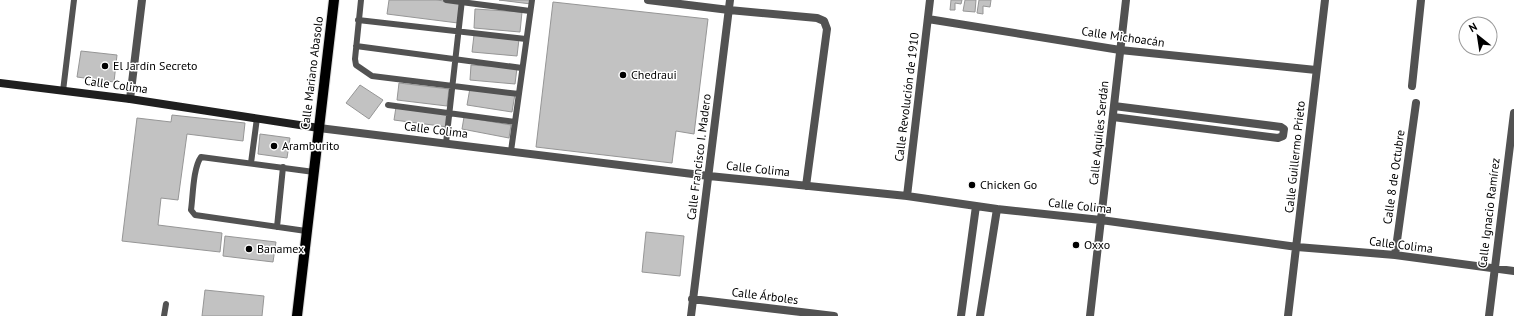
<svg xmlns="http://www.w3.org/2000/svg" width="1514" height="316" font-family="'PT Sans',sans-serif">
<rect width="100%" height="100%" fill="#fff"/>
<path fill="#c2c2c2" stroke="#969696" d="M389 0H436L461 3 458 23 387 14Z
M499 0H531V4Z
M951 0H962L961 4 955 3V10H950Z
M965 0H976L975 12 963 11Z
M979 0H991L990 7 983 6V14L977 13Z
M553 2 708 19 694 134 676 131 672 163 536 147Z
M475 9 522 12 520 32 474 28Z
M474 35 519 39 517 56 472 52Z
M81 51 117 55 114 82 77 77Z
M471 65 517 68 515 84 470 80Z
M399 83 449 89 447 106 397 100Z
M360 85 383 100 369 119 346 103Z
M470 88 515 94 512 112 467 105Z
M396 107 450 114 448 127 394 120Z
M172 115 245 123 243 141 187 134 178 200 161 198 158 225 222 233 220 252 122 241 137 118 171 122Z
M464 117 511 125 509 138 462 129Z
M260 134 290 138 287 158 258 154Z
M646 232 684 236 680 276 642 272Z
M225 236 276 242 273 262 223 256Z
M205 290 264 296 262 316H202Z"/>
<g fill="none" stroke-linecap="round" stroke-linejoin="round">
<g stroke="#dbdbdb" stroke-width="12">
<path id="primary" d="M297 316 334 0"/>
</g>
<path stroke="#525252" stroke-width="6" d="M361 0 355 59 356 65 372 76 519 94
M446 0 530 11
M358 20 526 39
M356 46 522 68
M63 91 74 0
M388 105 515 122
M446 143 462 0
M511 151 532 0
M251 163 257 118
M277 227 283 167
M306 231 195 215 191 210C193 196 193 168 201 157L314 172
M164 316 166 304"/>
<path stroke="#525252" stroke-width="8" d="M648 0 729 10 817 18 824 21 827 29 806 186
M928 19 1120 50 1316 70
M1412 86 1421 0
M130 99 142 0
M1113 117 1278 138 1283 136 1284 129 1281 127 1114 106
M319 128 709 176 907 196 997 209 1101 220 1297 247 1395 255 1514 271
M907 196 930 0
M1395 255 1416 103
M692 299 834 316
M691 316 730 0
M961 316 976 206
M980 316 997 209
M1090 316 1126 0
M1288 316 1325 0
M1489 316 1514 113"/>
<path stroke="#1f1f1f" stroke-width="8" d="M0 83 130 99 319 128"/>
<use href="#primary" stroke="#000" stroke-width="10"/>
</g>
<g fill="#000" stroke="#fff" stroke-width="1.5">
<circle cx="105" cy="66" r="4"/>
<circle cx="623" cy="75" r="4"/>
<circle cx="274" cy="146" r="4"/>
<circle cx="972" cy="185" r="4"/>
<circle cx="1076" cy="245" r="4"/>
<circle cx="249" cy="249" r="4"/>
</g>
<g text-anchor="middle" stroke-width="3" stroke-linejoin="round" paint-order="stroke">
<g font-size="12" fill="#000" stroke="#fff">
<text transform="translate(1123 37) rotate(8)" y="4">Calle Michoacán</text>
<text transform="translate(312 73) rotate(-83)" y="4">Calle Mariano Abasolo</text>
<text transform="translate(116 85) rotate(8)" y="4">Calle Colima</text>
<text transform="translate(907 97) rotate(-83)" y="4">Calle Revolución de 1910</text>
<text transform="translate(436 130) rotate(7)" y="4">Calle Colima</text>
<text transform="translate(1099 133) rotate(-84)" y="4">Calle Aquiles Serdán</text>
<text transform="translate(699 157) rotate(-83)" y="4">Calle Francisco I. Madero</text>
<text transform="translate(1295 157) rotate(-84)" y="4">Calle Guillermo Prieto</text>
<text transform="translate(758 169) rotate(6)" y="4">Calle Colima</text>
<text transform="translate(1394 177) rotate(-82)" y="4">Calle 8 de Octubre</text>
<text transform="translate(1080 206) rotate(6)" y="4">Calle Colima</text>
<text transform="translate(1489 213) rotate(-83)" y="4">Calle Ignacio Ramírez</text>
<text transform="translate(1401 245) rotate(7)" y="4">Calle Colima</text>
<text transform="translate(765 296) rotate(7)" y="4">Calle Árboles</text>
</g>
<g font-size="12" fill="#000" stroke="#fff" text-anchor="start">
<text x="113" y="70">El Jardín Secreto</text>
<text x="631" y="79">Chedraui</text>
<text x="282" y="150">Aramburito</text>
<text x="980" y="189">Chicken Go</text>
<text x="1084" y="249">Oxxo</text>
<text x="257" y="253">Banamex</text>
</g>
</g>
<g transform="translate(1478 36) rotate(330)"><circle r="19" fill="#ffffff" stroke="#999999"/>
<path d="M0-3L7 15L0 10L-7 15Z" fill="#000000"/>
<text y="-6" font-size="11" font-weight="bold" text-anchor="middle" fill="#000000">N</text>
</g>
</svg>
